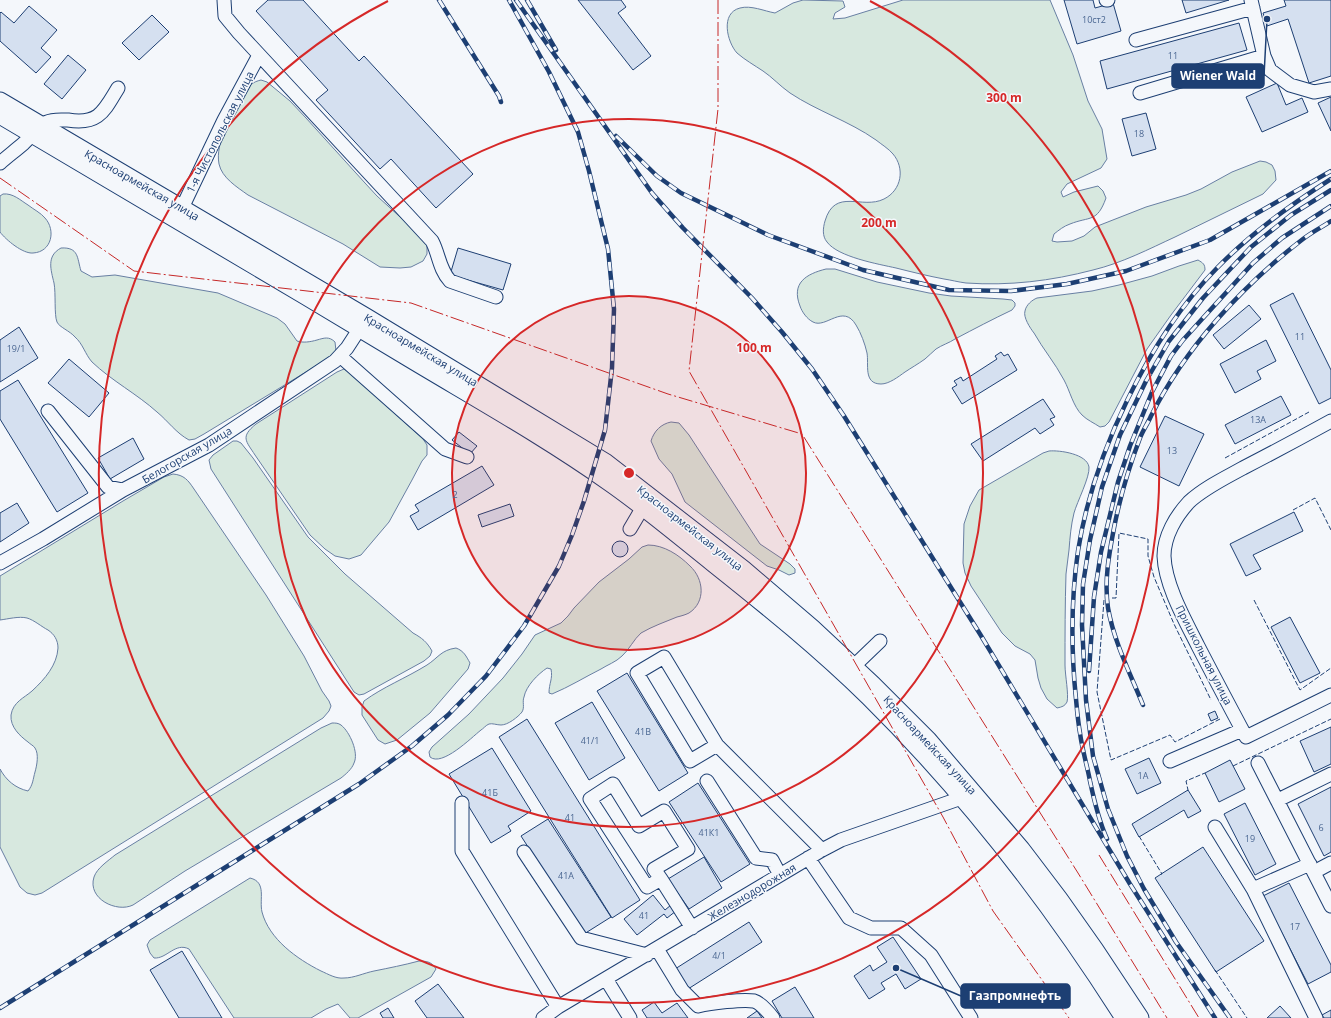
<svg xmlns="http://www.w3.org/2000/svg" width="1331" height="1018" font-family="'Open Sans',sans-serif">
<rect width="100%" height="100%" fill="#f4f7fb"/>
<path fill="#d7e8df" stroke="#687fa3" d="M803 0 843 1 845 7 835 13 833 19 845 18 903 0H1050L1073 55 1088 101 1102 129 1107 159 1101 168 1067 184 1061 192 1063 197 1074 192 1098 186 1103 191 1106 198C1097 223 1090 216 1070 224 1064 226 1059 230 1054 234L1052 241 1057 242 1072 241 1084 236 1095 227 1146 207 1186 195 1201 189 1232 172 1260 161 1266 162 1272 165 1275 171 1276 180 1263 194C1234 208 1204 223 1175 237 1149 249 1122 263 1093 270 1051 281 1009 286 966 283 958 282 951 280 944 279 928 276 912 272 896 268 878 264 838 257 827 242 822 236 823 228 825 221 835 187 862 210 884 199 902 190 905 168 893 154 889 149 881 144 876 140 849 121 817 111 790 93 780 86 772 77 763 71 754 65 745 60 737 53 727 42 720 13 740 8 751 5 764 11 775 13L793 3Z
M261 80 267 82 290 101 306 118 365 183 377 196 410 226 427 245V254L423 261 411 267 400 268 380 267 343 244 248 195C237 187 222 178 219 164 215 143 231 115 242 98 244 94 247 88 250 85 254 82 257 81 261 80Z
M3 194C13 193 20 200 28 205 33 209 41 213 45 218 56 230 52 252 33 253 23 254 6 240 0 232V196Z
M61 248C79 247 77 258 81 271L92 277 115 275 218 293 277 318 285 324 297 341C303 343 310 342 317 340 324 338 329 336 335 342L336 351 329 358 204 434 195 439 189 440C176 433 168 421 157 412 137 394 112 381 92 362 85 354 83 344 75 337 70 331 59 327 57 322 54 315 56 293 54 283 51 270 46 256 61 248Z
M1198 260C1203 263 1205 264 1205 270L1171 315 1147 349 1109 422 1105 426 1100 427C1094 423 1087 420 1082 415 1073 406 1070 391 1064 380 1055 363 1043 349 1034 333 1030 328 1023 317 1025 311 1026 305 1032 300 1037 298L1092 291 1119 285 1152 276 1179 266Z
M826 269H835L877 282 929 293 951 296 1003 299 1012 300 1015 303V306L1012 310C993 319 974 329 955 339 949 343 942 345 936 349 932 352 929 356 925 359 918 364 911 368 905 372 898 377 889 384 881 384 863 384 869 364 867 353 865 344 861 333 856 325 843 303 826 329 813 322 807 319 802 312 800 306 791 283 806 274 826 269Z
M344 369 349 372 423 439 427 445V455L422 461 412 480 389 522 361 555 349 559 335 556 325 549 310 535 255 455C246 441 240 437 256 424L337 372Z
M671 422 679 423 689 435 760 544 790 564 795 569V573L789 575 779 570 767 566 685 502 672 474 659 459 651 441C654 431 661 424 671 422Z
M233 441H237L241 443 253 458 308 537 345 574 413 633C422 638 427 642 432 651L430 656 424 661 364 694 359 695 354 692 211 469 209 460 213 455Z
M1049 451C1060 450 1087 454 1089 467 1090 477 1077 502 1074 513 1071 525 1070 537 1069 550 1068 558 1067 566 1066 574 1065 604 1065 635 1065 665 1065 675 1069 695 1067 702 1065 706 1062 707 1057 708L1047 699 1041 688 1038 678 1035 660 1030 654 1015 646 1002 633 971 586 965 573 963 563 964 524 970 506 979 490 1043 453Z
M173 474C184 475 188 480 194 489L266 595 304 656 322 691 329 701 331 706 329 711 323 718 42 893 35 895 27 893 20 887 0 847V769C6 780 15 788 28 791 33 785 33 779 35 772 37 765 39 754 35 748 34 746 30 744 28 742 20 736 10 727 11 715 13 702 24 698 32 691 45 679 57 665 58 648 58 640 54 634 48 630 42 627 34 620 27 618 19 616 8 619 0 620V576L123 501 164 477Z
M648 545C664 545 679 555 690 566 704 579 706 602 689 613 685 615 681 616 677 617 665 622 653 626 641 633 634 639 629 650 622 656 616 662 607 665 601 669 585 677 569 687 552 694L549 693C549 683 553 679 551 669L547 668C538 674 526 686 524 697 522 702 525 707 522 712 518 717 508 725 501 725 497 725 492 723 489 724 486 725 483 729 481 730 471 738 442 767 430 757L429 752 432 747 469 714 503 678 522 654 535 635 561 623 568 616 574 608 599 582 629 559 642 547Z
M456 648C464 651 466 656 470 663L468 669 430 713 397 740 385 744 378 740 362 715V707L364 701C383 687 406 678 427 665 438 658 441 650 456 648Z
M332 723C336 723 338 723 341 725 350 732 359 753 354 763 352 769 346 774 341 778L185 871 133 905C117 913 87 899 94 877 97 868 108 861 115 855L321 728Z
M250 878C267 882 259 899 262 912 269 939 297 959 321 971 328 974 336 979 344 978 354 978 364 973 374 971 389 968 404 965 419 961 427 961 432 962 436 969L431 977 358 1018H350L338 1004 326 1009 311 1018H234L189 949C175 942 167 959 154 958L150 953 147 945 150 940Z"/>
<path fill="#d5e0f0" stroke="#1d3f73" d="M268 0H303L359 61 364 56 473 174 436 208 391 159 380 169 316 100 328 90 256 11Z
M578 0H621L626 7 618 13 651 56 633 70Z
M1064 0H1093L1095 8 1113 3 1121 31 1077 44Z
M1182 0H1229L1186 13Z
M1284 0H1331V76L1309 83 1288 19 1267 26 1263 13 1286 6Z
M29 6 57 30 41 48 51 57 36 73 0 41V13L1 12 14 23Z
M152 15 169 32 139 60 122 43Z
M1239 23 1247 50 1107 89 1100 61Z
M68 55 86 70 62 99 44 84Z
M1277 83 1286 105 1302 98 1308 112 1262 132 1246 97Z
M1331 97V131L1318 103Z
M1146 113 1156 149 1132 156 1122 119Z
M458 248 511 264 503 290 450 275Z
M1293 293 1331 370V398L1319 404 1270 305Z
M1249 305 1261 319 1224 349 1213 335Z
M19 327 38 358 0 382V340Z
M1266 340 1276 361 1257 371 1261 379 1235 393 1220 364Z
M1001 352 1004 356 1008 354 1017 370 962 404 952 388 957 385 954 381 961 377 963 381 997 359 995 356Z
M69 359 109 393 89 417 48 383Z
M18 380 88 493 57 512 0 419V391Z
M1281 396 1291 415 1235 444 1225 425Z
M1043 399 1055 417 1050 419 1054 425 1040 434 1035 428 983 461 971 444Z
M1165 416 1204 434 1179 486 1140 467Z
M459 432 477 446 470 454 452 440Z
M133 438 144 459 110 479 98 458Z
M482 466 494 485 418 530 410 516 419 511 415 505Z
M17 503 29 523 0 542V513Z
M510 504 514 516 482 527 478 515Z
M1294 512 1303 531 1253 555 1261 569 1246 576 1230 544Z
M612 549a8 8 0 1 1 16 0a8 8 0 1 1-16 0Z
M1290 617 1320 673 1300 683 1271 627Z
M627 673 688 773 659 791 597 691Z
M592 702 625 758 589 780 555 723Z
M1215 711 1218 718 1211 721 1208 714Z
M527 719 640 900 612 918 499 737Z
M1331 727V764L1314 772 1300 741Z
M492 748 531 811 508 826 511 831 491 843 449 774Z
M1149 758 1161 783 1137 794 1125 769Z
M1230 760 1245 789 1219 802 1205 773Z
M698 783 750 864 721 882 669 802Z
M1331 787V852L1324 856 1298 804Z
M1188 790 1201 811 1188 818 1184 810 1139 837 1132 824Z
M1245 803 1276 864 1255 875 1224 814Z
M548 819 611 917 584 934 521 836Z
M1203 847 1264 941 1216 972 1155 878Z
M704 857 722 888 689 909 668 879Z
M1289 883 1331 965V972L1308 984 1263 896Z
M653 895 665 910 671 905 676 911 667 918 664 914 637 935 624 919Z
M749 922 762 942 688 989 675 969Z
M893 937 921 979 905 989 896 974 881 983 885 989 869 999 854 976 870 965 873 971 887 962 877 947Z
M182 951 222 1018H179L150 970Z
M438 984 464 1018H427L415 1001Z
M795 987 814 1018H782L772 1001Z
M654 1002 662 1013 677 1003 688 1018H647L642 1010Z
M1280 1006 1291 1018H1267Z
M388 1008 394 1018H383L380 1013Z
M1331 1010V1018H1324L1322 1015Z
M757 1011 762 1018H747Z"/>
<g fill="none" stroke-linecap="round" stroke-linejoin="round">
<g stroke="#1d3f73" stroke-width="15">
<path id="minor" d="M224 0 225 16 239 33 432 241C439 254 439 269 450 281L496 297
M1106 0H1108
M1136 40 1253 8
M1264 56 1270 70 1290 85 1314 92 1331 89
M1140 93 1264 56 1251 0
M0 163C8 156 16 150 24 143 31 136 38 127 47 122 53 119 61 120 68 120 99 125 104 111 118 88
M182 208 224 120 259 55
M340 356 445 449 467 457
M48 411 108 487 123 490
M1331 421C1302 437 1272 453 1243 468 1225 478 1204 488 1189 502 1176 516 1164 536 1164 556 1165 585 1185 620 1198 646 1214 677 1230 707 1246 737L1331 695
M630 529 643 507
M0 563 43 539 123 490 209 445 335 361 347 348 360 328
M854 666 880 641
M717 745 664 657 637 673 690 761 717 745 822 850
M1170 761 1242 730
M1258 763 1331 906
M707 781 756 858 772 860 780 875
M1278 800 1331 774
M462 803V851L558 1007
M1215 827 1253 889 1310 864
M524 852 581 938 647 955
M808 858 849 918 871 928H901L931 955 971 1018
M1314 872 1331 863
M661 879 654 869 688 849 664 811 639 826 613 784 590 799 647 887 661 879 692 928
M1253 889 1316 1018
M657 949 682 990 698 1006C710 1003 743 999 754 1001 761 1003 769 1013 773 1018
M606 979 630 1018
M543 1018 558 1007 822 850 841 840 970 795"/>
</g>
<g stroke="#1d3f73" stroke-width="19">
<path id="major" d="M0 101 366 317 605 462 743 569 812 628 873 685 928 740 1021 849 1059 899 1095 950 1140 1018
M0 115C135 195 270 274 404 355 472 396 544 436 609 482 645 507 679 536 713 563 767 606 820 649 869 697 966 793 1051 903 1124 1018"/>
</g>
<use href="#minor" stroke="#f4f7fb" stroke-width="13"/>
<use href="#major" stroke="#f4f7fb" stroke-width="17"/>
<g stroke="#1d3f73" stroke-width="4.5">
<path id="rail" d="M439 0 499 96 501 102
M516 0 652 193 683 228 752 298 782 332 812 369 844 416 980 634 1130 884 1215 1018
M527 0 556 50
M616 136 657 176 681 193 768 235 863 270 949 290 1011 291 1067 284 1126 271 1210 240 1331 171
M1089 671 1094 597 1101 552 1118 482 1130 446 1152 392 1171 356 1183 340 1253 263 1282 238 1331 206
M1143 705C1130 673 1114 642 1108 608 1104 581 1109 554 1114 528 1120 497 1129 467 1140 438 1143 430 1148 423 1151 416 1185 348 1243 285 1303 239 1312 232 1322 227 1331 221
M1107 839C1099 821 1094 800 1090 781 1087 765 1082 749 1080 733 1078 722 1077 710 1076 699 1071 650 1071 599 1078 551 1093 455 1149 337 1217 268 1251 233 1290 205 1331 179
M0 1008 359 784 412 746 448 715 486 676 524 626 559 566 572 535 584 501 605 430 612 368 614 309 608 249 589 171 578 132 549 72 509 0
M1230 1018 1176 942 1144 889 1127 856 1108 809 1093 756 1086 700 1082 625 1083 584 1090 540 1102 487 1120 435 1146 381 1169 341 1203 298 1251 247 1291 215 1331 190"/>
</g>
<use href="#rail" stroke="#f4f7fb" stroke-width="3" stroke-dasharray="9" stroke-linecap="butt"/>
<path stroke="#1d3f73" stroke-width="1" stroke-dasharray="5 2" stroke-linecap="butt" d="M1225 458 1309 412
M1293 510 1315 498 1331 530
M1112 598H1116L1119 533 1148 539V556L1154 577 1174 624 1211 700
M1104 600 1097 692 1111 760 1170 735 1175 742 1220 719
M1254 600 1300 690 1331 668
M1233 766 1331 719
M1187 791 1188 790 1186 781 1205 773
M1139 836 1162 874H1161
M1215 970 1247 1018"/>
<path stroke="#c62828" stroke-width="1" stroke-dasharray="14 3 2 3" stroke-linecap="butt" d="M718 0V109L689 371 943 817 993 911 1069 1018
M0 178 134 271 411 303 668 394 802 434 1078 873 1167 1018
M1099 855 1199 1018"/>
</g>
<circle cx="629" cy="473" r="177" fill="#d62828" fill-opacity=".12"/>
<g fill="none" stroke="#d62828" stroke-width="2">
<circle cx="629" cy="473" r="177"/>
<circle cx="629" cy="473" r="354"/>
<path d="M870 1A530 530 0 1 1 388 1"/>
</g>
<g text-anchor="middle" stroke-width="3" stroke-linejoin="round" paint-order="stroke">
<g font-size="9" fill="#4b6792">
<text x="1094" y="23">10ст2</text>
<text x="1173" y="59">11</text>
<text x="1139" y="137">18</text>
<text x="1300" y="340">11</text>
<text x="16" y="352">19/1</text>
<text x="1258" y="423">13А</text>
<text x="1172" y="454">13</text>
<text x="455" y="498">2</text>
<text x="643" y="735">41В</text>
<text x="590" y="744">41/1</text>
<text x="1143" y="779">1А</text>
<text x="490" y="796">41Б</text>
<text x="570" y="821">41</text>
<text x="1321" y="831">6</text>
<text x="709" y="836">41К1</text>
<text x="1250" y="842">19</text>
<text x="566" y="879">41А</text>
<text x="644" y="919">41</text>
<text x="1295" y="930">17</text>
<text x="719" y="959">4/1</text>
</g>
<g font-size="11" fill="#1d3f73" stroke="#f4f7fb">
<text transform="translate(220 132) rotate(-63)" y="4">1-я Чистопольская улица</text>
<text transform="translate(142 185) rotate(30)" y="4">Красноармейская улица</text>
<text transform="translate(421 350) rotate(31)" y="4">Красноармейская улица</text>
<text transform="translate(187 455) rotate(-30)" y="4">Белогорская улица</text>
<text transform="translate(690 528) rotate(38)" y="4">Красноармейская улица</text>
<text transform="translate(1204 655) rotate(63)" y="4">Пришкольная улица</text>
<text transform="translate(930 745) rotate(47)" y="4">Красноармейская улица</text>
<text transform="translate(752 892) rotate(-31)" y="4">Железнодорожная</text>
</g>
</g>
<circle cx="629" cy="473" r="6" fill="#d62828" stroke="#f4f7fb" stroke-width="2"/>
<g font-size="12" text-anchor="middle" font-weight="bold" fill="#d62828" stroke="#f4f7fb" stroke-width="3" stroke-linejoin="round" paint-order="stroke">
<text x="1004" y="102">300 m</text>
<text x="879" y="227">200 m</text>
<text x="754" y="352">100 m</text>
</g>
<path fill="none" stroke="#1d3f73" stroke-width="1.5" d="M1267 19L1264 76M896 968L961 996"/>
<g fill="#1d3f73" stroke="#f4f7fb" stroke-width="1.5">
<circle cx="1267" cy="19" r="4"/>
<circle cx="896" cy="968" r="4"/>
</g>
<g fill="#1d3f73" stroke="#1d3f73" stroke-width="1.5">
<rect x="1172" y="64" width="92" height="24" rx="4"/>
<rect x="961" y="984" width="109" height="24" rx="4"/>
</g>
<g font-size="12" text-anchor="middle" font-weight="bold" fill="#fff">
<text x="1218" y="80">Wiener Wald</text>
<text x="1015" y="1000">Газпромнефть</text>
</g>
</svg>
